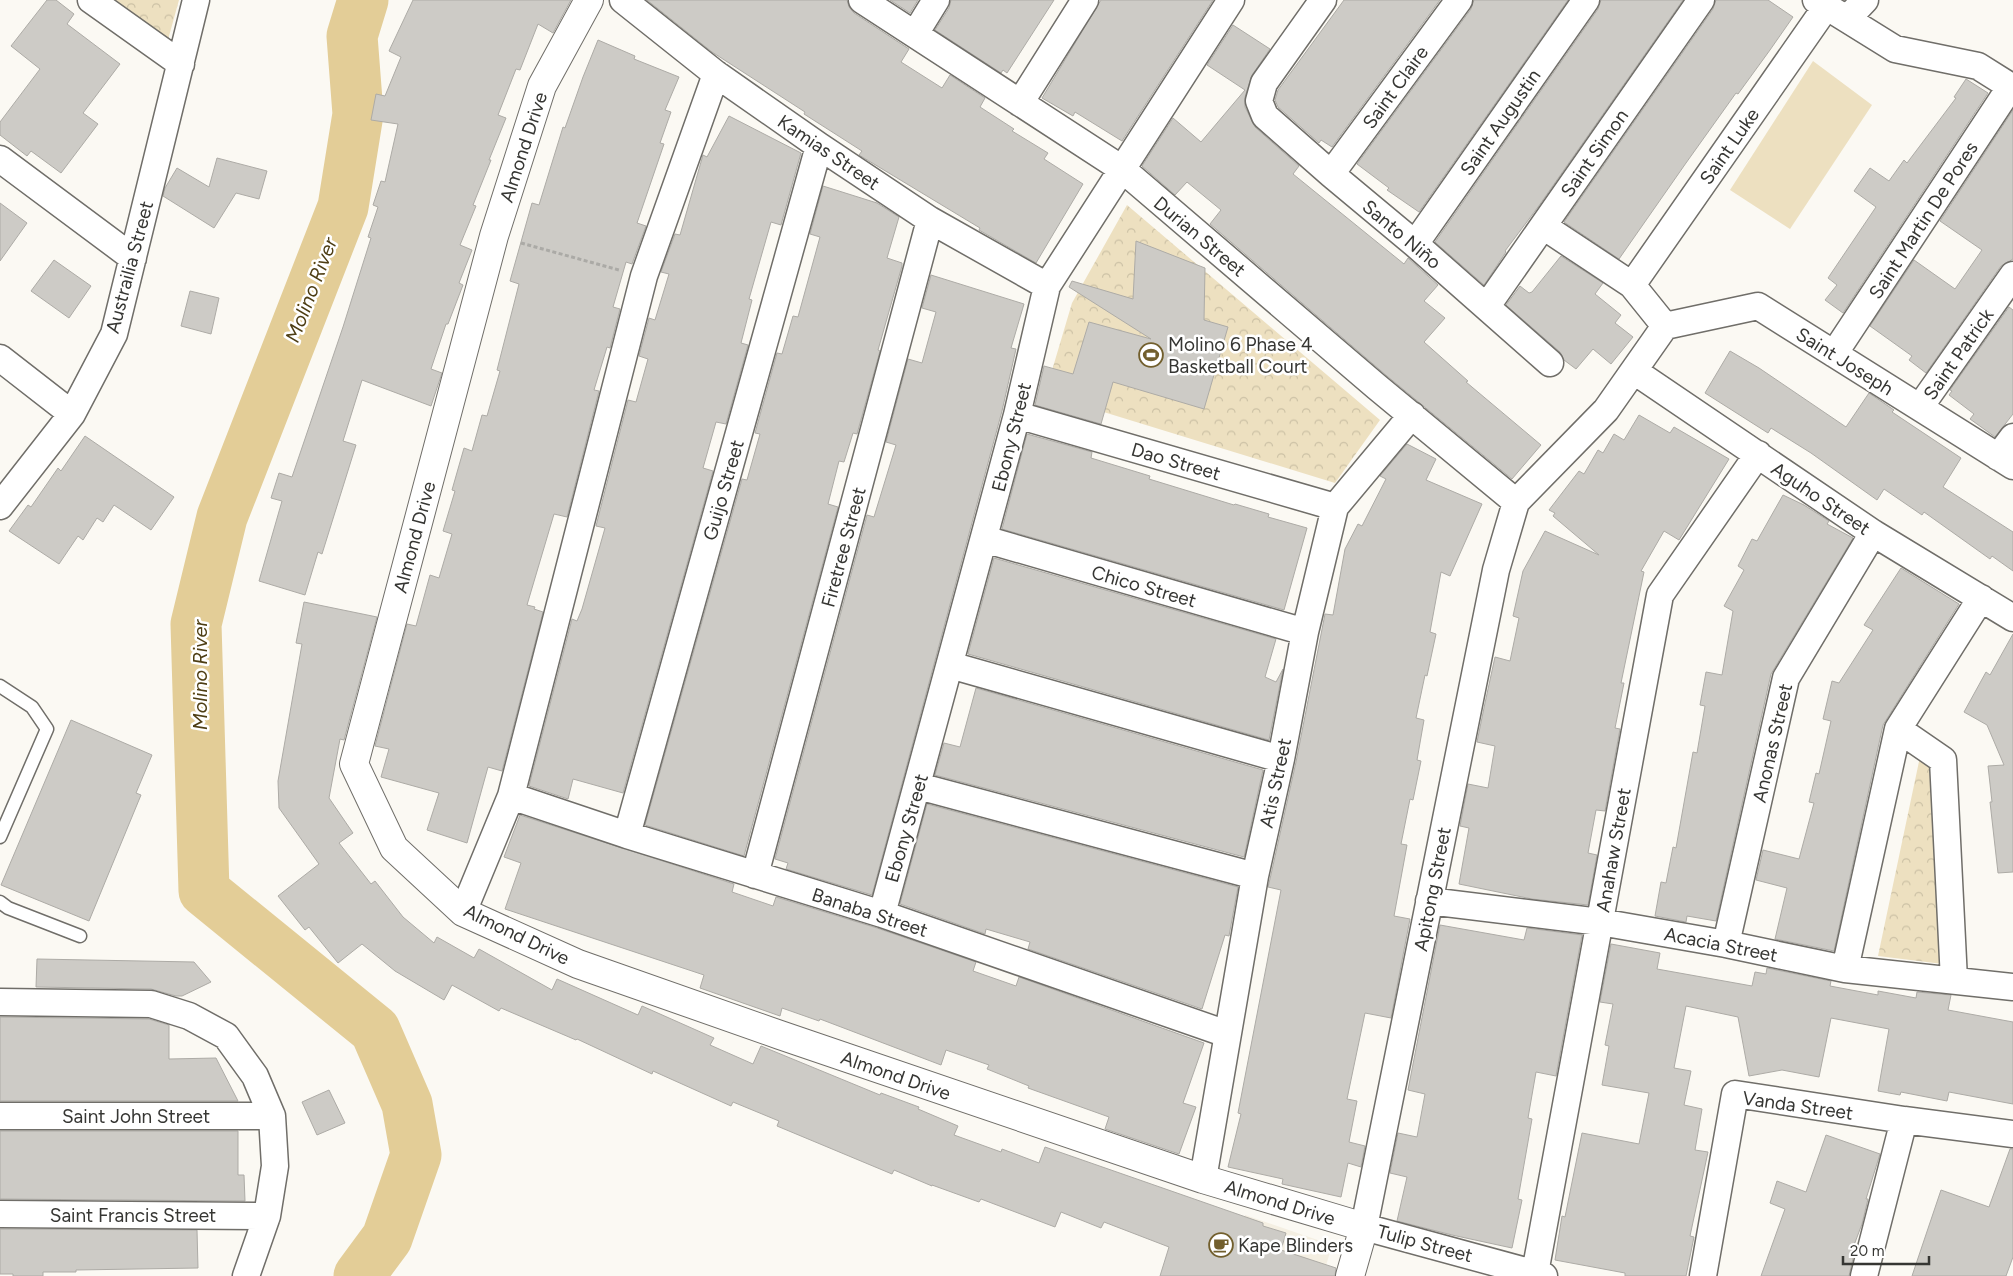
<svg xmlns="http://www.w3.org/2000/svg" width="2013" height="1276" font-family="Figtree,sans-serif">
<defs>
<pattern id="forest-crowns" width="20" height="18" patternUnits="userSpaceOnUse" patternTransform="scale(1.25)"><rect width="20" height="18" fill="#ede0c0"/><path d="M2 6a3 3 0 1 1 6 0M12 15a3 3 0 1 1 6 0" fill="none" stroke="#ccc1a5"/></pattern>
</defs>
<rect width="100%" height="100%" fill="#fbf9f3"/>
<path fill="#f4efe2" d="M1245 1215 1332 1245 1323 1276H1238Z"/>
<path fill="#ede0c0" d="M1813 61 1872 105 1790 229 1730 190Z"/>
<path fill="url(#forest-crowns)" d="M103 0H179L166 47Z
M1127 205 1380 420 1335 483 1045 394 1072 303Z
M1921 752 1939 763 1951 965 1878 956Z"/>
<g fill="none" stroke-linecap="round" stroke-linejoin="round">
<path stroke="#e3cd97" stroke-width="51" d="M359 1276 387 1238 416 1155 407 1104 375 1030 204 891 196 624 222 517 343 207 358 114 352 36 363 0"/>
</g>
<path fill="#cdcbc6" stroke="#adaba6" d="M47 0H56L74 14 67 24 120 64 83 113 98 124 61 173 31 151 27 156 0 135V122L40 69 11 46Z
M413 0H571L553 33 538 24 520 70 516 69 498 115 506 118 489 160H491L473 205 476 206 460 245 472 250 459 283 463 285 448 324H446L431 369 442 373 431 406 362 380 343 441 356 445 322 554 318 552 305 595 259 581 282 501 271 498 279 473 292 477 343 327 371 238 368 237 378 207 373 205 381 181 385 182 398 124 371 120 376 94 385 96 401 57 389 51Z
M647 0H847L849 7 854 13 909 49 901 62 942 88 950 75 985 98 980 107 1014 129 1012 131 1048 153 1044 159 1083 184 1036 263 979 230 980 228 965 219 859 155 862 151 804 114 805 112 712 52Z
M890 0H918L910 13Z
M951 0H1054L1007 73 1003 70 1001 73 935 30 949 8Z
M1101 0H1213L1122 141 1075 112 1073 116 1042 98Z
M1344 0H1440L1332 147 1321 140 1319 143 1278 107 1275 100 1278 90Z
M1474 0H1568L1419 212 1387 190 1389 188 1357 164 1471 9Z
M1601 0H1683L1538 207 1505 251 1506 252 1484 285 1435 242 1598 9Z
M1716 0H1768L1793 17 1770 50 1738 94 1736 93 1686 163 1619 259 1564 222 1713 9Z
M1233 25 1270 49 1252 75 1245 97V107L1255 127 1299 166 1293 174 1404 264 1408 258 1438 285 1424 301 1445 318 1424 342 1468 381 1466 382 1541 445 1512 479 1387 376 1210 224 1221 210 1187 182 1175 195 1142 166 1173 118 1201 142 1245 90 1207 65Z
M598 40 635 56 634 59 679 77 665 110 671 112 660 143 664 144 637 223 646 226 632 264 626 262 613 307 620 309 610 348 607 347 594 390 599 391 567 517 554 514 527 605 535 607 534 609 543 612 502 771 488 767 467 843 427 830 439 793 381 777 389 749 375 746 407 624 416 626 430 575 439 578 452 534 443 531 455 491 452 490 464 448 472 451 482 415 487 416 500 371 497 370 519 284 510 281 532 203 539 205 563 127 565 128 583 77Z
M1966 79 1988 93 1843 313 1825 300 1837 285 1828 278 1876 207 1854 191 1870 168 1889 181 1904 160 1907 163 1956 98 1954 97Z
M2013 110V259L2001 266 1926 373 1909 360 1912 356 1870 326 1914 260 1955 289 1982 250 1940 221Z
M729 116 801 153 781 225 771 222 749 299 752 300 741 343 748 345 726 424 716 422 703 468 713 471 623 793 573 779 568 799 529 786 572 619 577 621 582 609 605 528 596 526 628 400 636 402 648 359 639 356 649 318 655 320 669 274 661 272 675 234 680 235 703 155 707 157Z
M217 158 267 171 259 199 236 193 214 228 163 196 165 188 177 168 209 187Z
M823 186 877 203 899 217 887 258 902 263V266L878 350 880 351 857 434 853 433 844 462 839 461 828 504 838 507 744 856 645 825 742 479 747 480 760 434 755 433 777 353 782 354 793 316 798 317 820 237 810 234Z
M0 203 27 223 0 261Z
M1136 241 1205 268 1204 320 1228 327 1204 409 1113 382 1101 424 1035 405 1044 366 1073 374 1089 322 1151 339 1069 287 1072 281 1133 299Z
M1561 256 1603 283 1595 294 1621 315 1615 323 1633 337 1611 364 1593 349 1576 369 1564 360 1560 352 1506 305 1520 286 1529 293 1532 292Z
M54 260 91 286 69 318 31 291Z
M931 275 1024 304 1011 348 1016 349 1002 411 872 895 786 869 788 863 775 859 867 515 874 517 896 445 886 442 908 359 922 363 936 312 922 308Z
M190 291 219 298 211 334 181 326Z
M2009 307 2013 310V414L1995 437 1970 419 1974 414 1949 395 1952 391 1950 390Z
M1730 351 1759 368 1846 427 1869 393 1894 410 1892 412 1961 458 1943 487 2013 532V571L1992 556 1990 559 1924 512 1922 515 1884 489 1877 500 1811 453 1771 428 1768 433 1705 393Z
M1639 415 1670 433 1674 427 1729 459 1679 540 1664 531 1641 571 1644 572 1621 683H1624L1615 728 1620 729 1605 811 1596 810 1588 853 1597 855 1588 905 1532 899 1459 884 1469 828 1460 826 1468 784 1488 788 1495 746 1477 742 1485 703 1495 657 1510 661 1519 618 1513 616 1523 571 1545 531 1599 555 1553 516 1555 513 1549 510 1579 471 1584 474 1598 450 1603 453 1614 434 1624 440Z
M1027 434 1092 452 1091 458 1150 476 1149 479 1234 505 1235 504 1269 514 1268 517 1307 528 1284 610 1002 529Z
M85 436 174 497 151 530 114 505 103 522 97 518 83 540 78 536 59 564 9 531 28 505 31 507 58 468 61 471Z
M1407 444 1436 459 1426 480 1482 504 1450 576 1441 572 1430 632 1436 634 1427 676 1425 675 1416 718 1424 720 1417 760 1421 761 1413 800 1410 799 1401 844 1407 845 1394 916 1410 919 1391 1018 1365 1013 1347 1099 1357 1101 1349 1142 1365 1146 1361 1167 1348 1163 1341 1197 1282 1184 1283 1179 1228 1167 1241 1114 1238 1113 1281 890 1268 887 1270 879 1296 762 1325 614 1333 615 1345 549 1358 524 1362 526 1386 479 1380 476Z
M1783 495 1804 505 1829 521 1827 524 1853 538 1771 674 1716 921 1687 916 1686 922 1655 916 1661 882 1666 883 1673 847 1676 848 1693 752 1697 753 1705 706 1700 705 1706 672 1722 675 1733 611 1724 606 1744 570 1738 566 1752 539 1757 541Z
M994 558 1276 639 1265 677 1276 682 1283 669 1269 740 968 654Z
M1901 568 1959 604 1883 725 1834 951 1775 939 1787 888 1756 880 1763 850 1799 859 1814 803 1809 802 1816 773 1819 774 1831 721 1823 719 1832 681 1839 683 1873 630 1864 625Z
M304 602 377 617 344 740 340 739 329 798 353 833 339 843 371 884 375 881 403 917 434 943 437 937 474 958 479 949 552 990 557 979 638 1015 642 1006 714 1038 710 1045 753 1064 761 1046 880 1095 881 1093 919 1107 918 1109 958 1126 954 1135 1001 1152 1002 1149 1039 1163 1045 1147 1263 1223V1226L1286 1233 1281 1250 1336 1268 1335 1276H1160L1169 1247 1104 1222 1101 1228 1061 1212 1055 1227 981 1199 979 1202 932 1185V1186L894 1170 892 1174 777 1126 779 1121 733 1102 731 1106 653 1071 652 1074 577 1039 576 1040 501 1008 499 1011 452 985 444 1000 395 971 362 944 338 963 309 927 305 930 278 896 319 864 279 808 278 781 302 644 296 643Z
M2013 634V872L1998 873 1990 802H1992L1988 766 2004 765 1987 725 1964 712 1986 672 1990 675Z
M976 688 1263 770 1244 857 935 775 944 743 960 747Z
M71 720 152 755 136 793 141 795 89 921 1 885Z
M927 804 1238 887 1229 936 1225 935 1202 1009 1028 949 1030 942 986 929 985 934 900 904Z
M520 815 734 884 732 892 773 906 776 897 877 928 976 962 973 971 1016 986 1019 977 1204 1043 1183 1103 1196 1107 1179 1154 1105 1129 1109 1117 1028 1088 1029 1086 987 1069 989 1065 946 1050 941 1065 820 1019 819 1021 782 1008 780 1016 700 988 704 975 505 909 521 863 504 857Z
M1440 925 1524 940 1527 928 1582 935 1556 1076 1536 1072 1528 1118 1532 1119 1518 1199 1522 1200 1512 1248 1452 1235 1397 1221 1407 1177 1390 1173 1398 1133 1417 1137 1425 1094 1408 1090Z
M1611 944 1660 953 1657 969 1752 986 1755 972 1766 974 1767 968 1831 981 1830 986 1878 995V991L1916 998 1917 992 1951 995 1948 1010 2013 1022V1104L1949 1092 1947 1101 1901 1092 1900 1095 1878 1091 1889 1029 1831 1018 1819 1077 1782 1070 1749 1076 1738 1017 1686 1006 1674 1068 1691 1071 1684 1105 1702 1109 1695 1150 1708 1152 1690 1236 1694 1237 1686 1276H1625V1273L1555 1260 1562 1216 1565 1217 1582 1133 1639 1144 1649 1093 1602 1085 1609 1046 1605 1045 1613 1004 1600 1002Z
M37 959 194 962 211 982 182 996H176L151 989 36 987Z
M0 1017 149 1019 169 1025V1059L216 1058 238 1101H0Z
M329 1090 345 1123 317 1135 302 1102Z
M0 1131H238V1175H244L245 1201 0 1199Z
M1826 1135 1880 1154 1866 1199H1868L1862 1224 1851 1253 1854 1254 1849 1276H1761L1785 1209 1770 1203 1777 1181 1806 1192Z
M2010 1149H2013V1257L2006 1276H1912L1941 1190 1989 1207Z
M0 1229 197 1230 198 1268 76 1270V1272H43V1276H13V1274H0Z"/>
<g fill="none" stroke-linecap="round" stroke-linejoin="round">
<g stroke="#706e69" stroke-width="15">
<path id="lane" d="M0 686 32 707 47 729 0 837
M0 902 8 908 80 936"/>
</g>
<g stroke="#706e69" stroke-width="29">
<path id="street" d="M91 0 181 64
M623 0 716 74 819 146 930 220 1047 286
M862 0 1122 169 1377 387 1516 502
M1323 0 1264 83 1259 101 1265 116 1331 174 1415 244 1550 363
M1816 0 1895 49 1978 66 2013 88
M1847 19 1865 0
M915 34 936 0
M1020 103 1085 0
M0 159 133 258
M1331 174 1459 0
M1543 226 1632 285 1665 326
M1415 244 1586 0
M1632 285 1826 7
M1487 306 1701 0
M1834 354 2011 86
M0 358 72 414
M1634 371 1873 533 2013 618
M1920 407 2013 275
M1017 415 1335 507
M1998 457 2013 437
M0 506 72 414 114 334 196 0
M984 539 1305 632
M950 665 1281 759
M1898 729 1943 760 1954 980
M918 786 1255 876
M511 796 627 835 882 914 1227 1034
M627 835 819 146
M755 875 930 220
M1429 901 1600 922 1726 944 1845 969 2013 987
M463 912 511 796 644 276 716 74
M882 914 1017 415 1047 286 1231 0
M1726 944 1786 678 1873 533
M1845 969 1898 729 1981 598
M0 1002 151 1004 189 1016 226 1036 255 1076 272 1116 275 1166 267 1216 246 1276
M0 1116H272
M1203 1179 1255 876 1281 759 1305 632 1335 507 1412 415
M0 1214 267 1216
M1535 1273 1660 595 1758 454
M1544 1276 1364 1227 1496 570 1516 502 1606 410 1665 326 1758 306 2013 466
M1703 1276 1735 1094 1904 1120 2013 1134
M1864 1276 1904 1120"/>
</g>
<g stroke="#706e69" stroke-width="30">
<path id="secondary" d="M589 0 542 86 494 236 354 764 394 848 463 912 578 964 780 1035 1203 1179 1364 1227 1350 1276"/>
</g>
<path stroke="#abaaa6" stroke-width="3" stroke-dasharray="4 2.5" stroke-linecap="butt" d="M521 243 619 270"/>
<use href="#lane" stroke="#fff" stroke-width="12"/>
<use href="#street" stroke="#fff" stroke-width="26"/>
<use href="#secondary" stroke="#fff" stroke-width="28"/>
</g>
<defs>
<g id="stadium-ring" transform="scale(1.25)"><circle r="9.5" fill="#fff" stroke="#725f2d" stroke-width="1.5"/><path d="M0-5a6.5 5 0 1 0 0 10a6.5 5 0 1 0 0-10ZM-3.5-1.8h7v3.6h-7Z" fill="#725f2d"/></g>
<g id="cafe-ring" transform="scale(1.25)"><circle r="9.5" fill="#fff" stroke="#725f2d" stroke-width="1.5"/><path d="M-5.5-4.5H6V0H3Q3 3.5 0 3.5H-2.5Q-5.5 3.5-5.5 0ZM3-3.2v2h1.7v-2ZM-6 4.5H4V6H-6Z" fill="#725f2d"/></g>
</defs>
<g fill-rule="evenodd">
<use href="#stadium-ring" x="1151" y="355"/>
<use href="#cafe-ring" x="1221" y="1245"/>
</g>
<g text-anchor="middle" stroke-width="5" stroke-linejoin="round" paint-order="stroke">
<g font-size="19" fill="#363633" stroke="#fff">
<text transform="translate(1395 87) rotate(-54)" y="7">Saint Claire</text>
<text transform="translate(1500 122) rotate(-55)" y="7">Saint Augustin</text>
<text transform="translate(1729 146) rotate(-55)" y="7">Saint Luke</text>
<text transform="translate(523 147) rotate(-72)" y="7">Almond Drive</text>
<text transform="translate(829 152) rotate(34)" y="7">Kamias Street</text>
<text transform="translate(1594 153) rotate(-55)" y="7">Saint Simon</text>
<text transform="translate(1923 220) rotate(-57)" y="7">Saint Martin De Pores</text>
<text transform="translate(1402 234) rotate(40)" y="7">Santo Niño</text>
<text transform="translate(1200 236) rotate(40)" y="7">Durian Street</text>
<text transform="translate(129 267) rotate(-75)" y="7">Austrailia Street</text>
<text transform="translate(1958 354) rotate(-55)" y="7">Saint Patrick</text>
<text transform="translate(1845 361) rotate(32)" y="7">Saint Joseph</text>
<text transform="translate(1011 437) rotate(-76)" y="7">Ebony Street</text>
<text transform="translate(1176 461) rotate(16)" y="7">Dao Street</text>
<text transform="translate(723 490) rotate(-74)" y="7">Guijo Street</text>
<text transform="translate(1821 498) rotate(34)" y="7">Aguho Street</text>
<text transform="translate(414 537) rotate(-75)" y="7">Almond Drive</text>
<text transform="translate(843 547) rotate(-75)" y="7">Firetree Street</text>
<text transform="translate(1144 586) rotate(16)" y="7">Chico Street</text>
<text transform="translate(1772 743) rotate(-77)" y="7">Anonas Street</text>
<text transform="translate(1275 783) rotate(-78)" y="7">Atis Street</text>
<text transform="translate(906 828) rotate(-74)" y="7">Ebony Street</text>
<text transform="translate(1613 850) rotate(-80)" y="7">Anahaw Street</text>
<text transform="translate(1432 889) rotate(-79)" y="7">Apitong Street</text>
<text transform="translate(870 912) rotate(18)" y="7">Banaba Street</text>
<text transform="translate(517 934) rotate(26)" y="7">Almond Drive</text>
<text transform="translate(1721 944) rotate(11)" y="7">Acacia Street</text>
<text transform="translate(896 1075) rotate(19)" y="7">Almond Drive</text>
<text transform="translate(1798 1105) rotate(8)" y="7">Vanda Street</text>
<text x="136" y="1123">Saint John Street</text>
<text transform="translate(1280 1202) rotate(17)" y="7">Almond Drive</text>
<text x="133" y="1222">Saint Francis Street</text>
<text transform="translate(1425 1243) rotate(15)" y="7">Tulip Street</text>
</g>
<g font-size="19" fill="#363633" stroke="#fff" text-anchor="start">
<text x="1168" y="351">Molino 6 Phase 4<tspan x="1168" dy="22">Basketball Court</tspan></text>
<text x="1238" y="1252">Kape Blinders</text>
</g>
<g font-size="20" font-style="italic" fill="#4e3e14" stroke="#fff">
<text transform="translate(311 290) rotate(-69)" y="7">Molino River</text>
<text transform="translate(200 675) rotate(-90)" y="7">Molino River</text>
</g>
</g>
<path d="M1843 1256v8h86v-8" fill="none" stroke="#363633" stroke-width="2.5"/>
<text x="1850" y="1256" font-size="15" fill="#363633" stroke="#ffffff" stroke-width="4" paint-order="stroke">20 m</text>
</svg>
